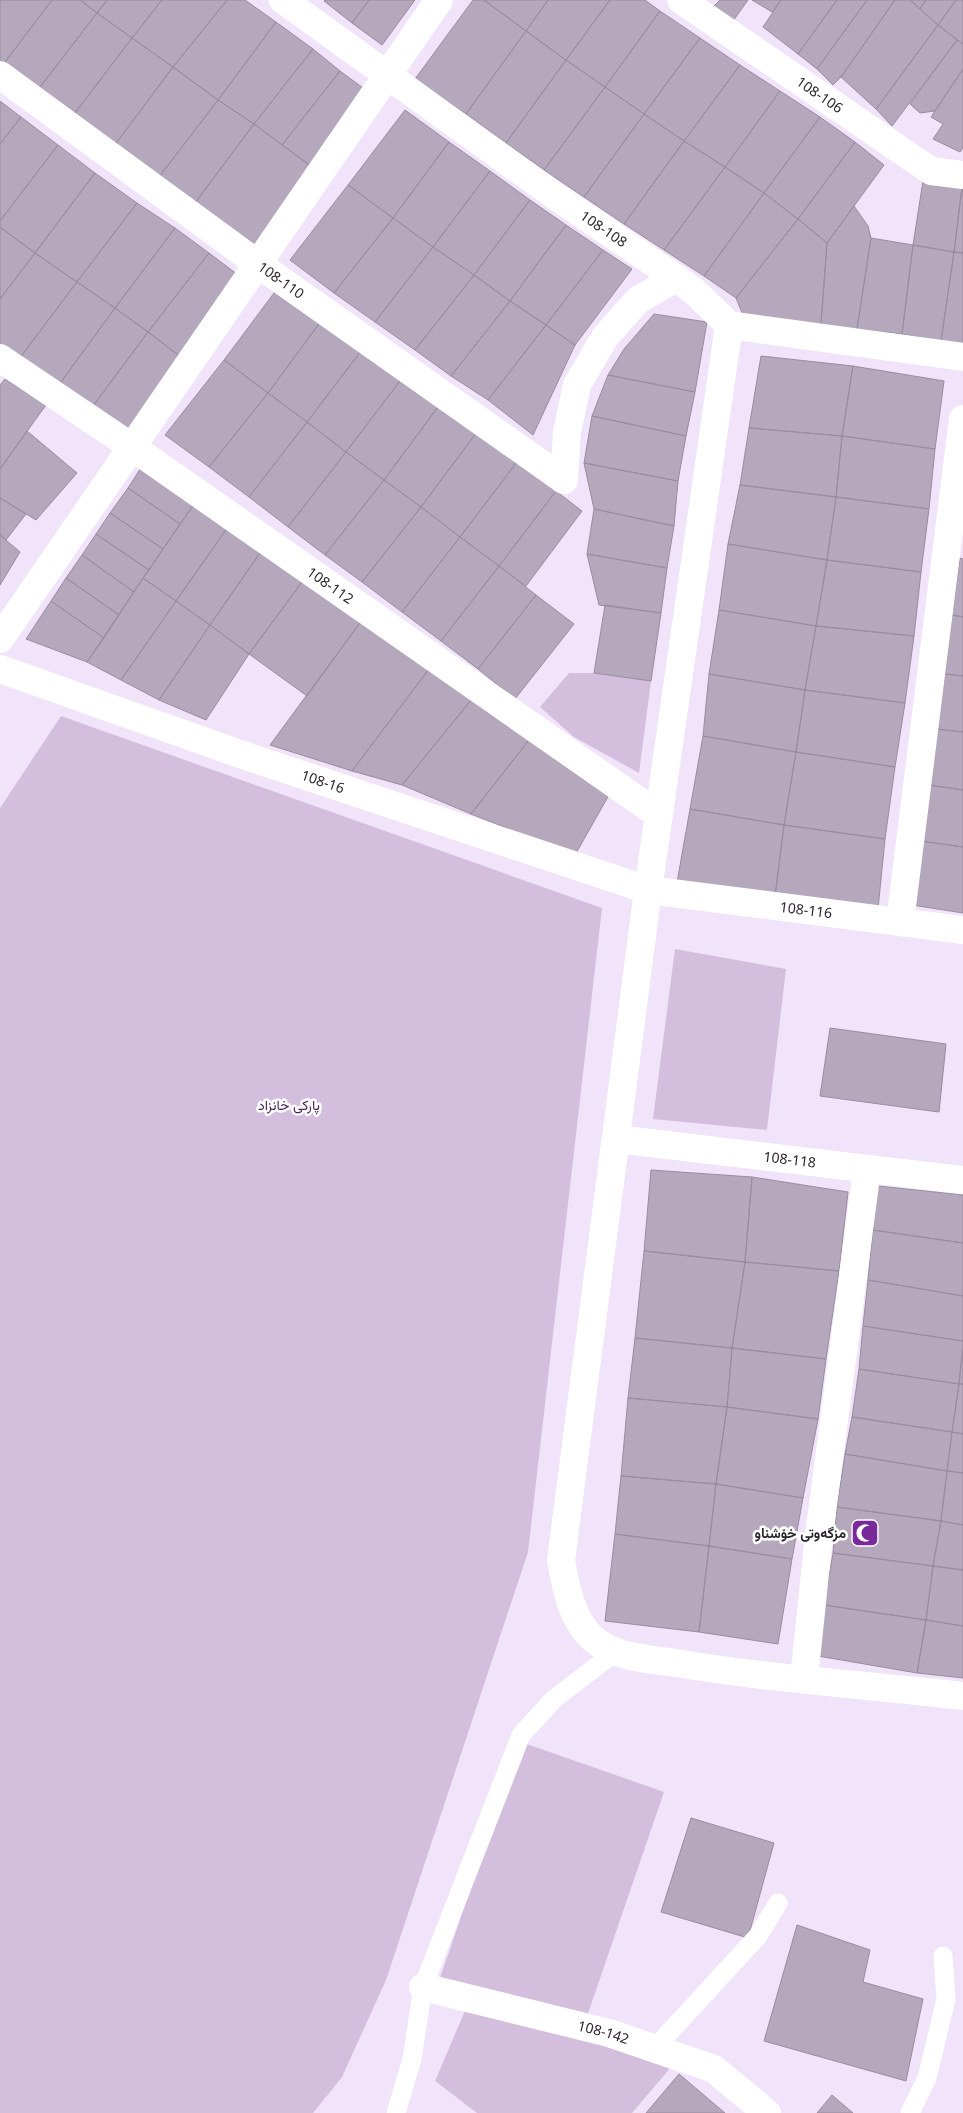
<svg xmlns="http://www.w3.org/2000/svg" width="963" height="2113" font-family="'Noto Sans',Vazirmatn,sans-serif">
<rect width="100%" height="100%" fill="#f1e3f9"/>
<path fill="#d3bede" d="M569 673H594L651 681 639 773 574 737 540 707Z
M61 716 602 908 528 1552 386 1980 342 2077 313 2113H0V808Z
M675 949 786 969 767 1130 653 1119Z
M521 1742 664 1792 583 2028 440 1978Z
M467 2006 672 2066 632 2113H477L435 2081Z"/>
<path fill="#b5a7bc" stroke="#998ca0" d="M0 0H52L2 66 0 64Z
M52 0H80L97 13 37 91 2 66Z
M80 0H107L97 13Z
M107 0H162L132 38 97 13Z
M162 0H227L173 67 132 38Z
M227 0H245L276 22 218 100 173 67Z
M325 0H369L352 23 324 1Z
M369 0H415L382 45 352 23Z
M473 0H484L526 31 466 114 415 79Z
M484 0H548L526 31Z
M548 0H610L566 60 526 31Z
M610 0H645L660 11 605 87 566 60Z
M720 0H748L733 21 713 7Z
M752 0H781L772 12Z
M781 0H837L798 54 763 27Z
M837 0H867L817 69 798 54Z
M867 0H895L841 77 833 85 817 69Z
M895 0H910L938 25 876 109 841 77Z
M910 0H926L920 9Z
M926 0H956L938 25 920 9Z
M956 0H963V44L938 25Z
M660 11 700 38 644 114 605 87Z
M97 13 132 38 72 117 37 91Z
M276 22 313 49 254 124 218 100Z
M938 25 957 40 892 126 876 109Z
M526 31 566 60 506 143 466 114Z
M132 38 173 67 114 146 72 117Z
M700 38 740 65 684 141 644 114Z
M957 40 963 44V69L935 111 920 113 910 104Z
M313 49 340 71 282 145 254 124Z
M566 60 605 87 544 170 506 143Z
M740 65 780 91 725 167 684 141Z
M173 67 218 100 159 177 114 146Z
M963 69V148L960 152 933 139 943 124 931 117Z
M340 71 370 93 312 167 282 145Z
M605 87 644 114 584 197 544 170Z
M780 91 820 117 764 193 725 167Z
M218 100 254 124 195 203 159 177Z
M0 101 21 117 0 144Z
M405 110 449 142 393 218 348 185Z
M644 114 684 141 624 224 584 197Z
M21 117 58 145 0 221V144Z
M820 117 855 142 798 219 764 193Z
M254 124 312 167 254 246 195 203Z
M684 141 725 167 664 250 624 224Z
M449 142 490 171 433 247 393 218Z
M855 142 884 165 827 243 798 219Z
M58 145 95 173 35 253 0 227V221Z
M725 167 764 193 704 276 664 250Z
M490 171 530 200 474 275 433 247Z
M95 173 137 203 77 282 35 253Z
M923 181 962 187 954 252 913 245Z
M348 185 393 218 334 293 290 260Z
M962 187H963V253L954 252Z
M764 193 798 219 736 298 704 276Z
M530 200 566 225 510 301 474 275Z
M137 203 175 228 115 308 77 282Z
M854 206 868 226 871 238 857 329 821 324 827 243Z
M393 218 433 247 375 322 334 293Z
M798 219 827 243 821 324 743 315 736 298Z
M566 225 603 250 546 325 510 301Z
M0 227 35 253 0 299Z
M175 228 209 253 148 332 115 308Z
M871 238 913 245 902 334 857 329Z
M913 245 954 252 941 341 902 334Z
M433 247 474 275 415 350 375 322Z
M603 250 632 269 575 345 546 325Z
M954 252 963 253V344L941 341Z
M35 253 77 282 19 359 0 346V299Z
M209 253 242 278 182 358 148 332Z
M474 275 510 301 451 376 415 350Z
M77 282 115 308 58 386 19 359Z
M280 285 324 317 268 393 224 360Z
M510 301 546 325 488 400 451 376Z
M115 308 148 332 90 410 58 386Z
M654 314 707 322 695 392 608 375 624 349Z
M324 317 364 347 307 422 268 393Z
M546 325 575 345 533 435 488 400Z
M148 332 182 358 125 435 90 410Z
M364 347 403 377 346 452 307 422Z
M761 356 853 366 842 436 749 428Z
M224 360 268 393 209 467 165 435Z
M853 366 944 381 935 449 842 436Z
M608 375 695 392 686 436 592 416Z
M403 377 440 404 384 480 346 452Z
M5 379 46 405 0 469V385Z
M268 393 307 422 249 497 209 467Z
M440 404 477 432 421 507 384 480Z
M592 416 686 436 678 481 584 463Z
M307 422 346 452 288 527 249 497Z
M749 428 842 436 836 497 740 485Z
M27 431 77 473 36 520 0 498V469Z
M477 432 517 462 460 537 421 507Z
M842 436 935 449 929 509 836 497Z
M346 452 384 480 325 555 288 527Z
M517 462 556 491 499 566 460 537Z
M144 463 197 500 180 524 128 488Z
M584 463 678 481 674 526 594 509Z
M384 480 421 507 362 582 325 555Z
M740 485 836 497 827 560 728 544Z
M128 488 180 524 163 549 110 513Z
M556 491 582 511 526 586 499 566Z
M836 497 929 509 921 572 827 560Z
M0 498 26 514 6 540 0 535Z
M197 500 230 524 176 601 143 578Z
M421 507 460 537 402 612 362 582Z
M594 509 674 526 667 568 587 554Z
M110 513 163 549 149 570 96 534Z
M230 524 264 547 210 625 176 601Z
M96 534 149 570 134 592 82 555Z
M0 535 20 552 0 585Z
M460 537 499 566 441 641 402 612Z
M728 544 827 560 816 626 719 610Z
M264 547 305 578 249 654 210 625Z
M587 554 667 568 661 613 599 605Z
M82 555 134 592 119 615 66 578Z
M960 558 963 559V617L952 615Z
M827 560 921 572 914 636 816 626Z
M499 566 536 595 478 669 441 641Z
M66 578 119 615 104 638 51 601Z
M143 578 176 601 121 680 87 662Z
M305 578 362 620 307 696 249 654Z
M536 595 574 624 515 699 478 669Z
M51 601 104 638 87 662 26 639Z
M176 601 210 625 159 700 121 680Z
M605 605 661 613 651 681 594 673Z
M719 610 816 626 805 690 709 674Z
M952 615 963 617V676L945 674Z
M362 620 429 669 352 771 270 745Z
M210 625 249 654 206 720 159 700Z
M816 626 914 636 905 703 805 690Z
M429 669 472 699 402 785 352 771Z
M709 674 805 690 796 752 703 736Z
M945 674 963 676V732L937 729Z
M805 690 905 703 895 767 796 752Z
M472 699 529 740 471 814 402 785Z
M937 729 963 732V790L929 785Z
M703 736 796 752 784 825 690 809Z
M529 740 609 795 575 855 471 814Z
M796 752 895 767 885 839 784 825Z
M929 785 963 790V847L921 841Z
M690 809 784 825 775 897 676 888Z
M784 825 885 839 878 909 775 897Z
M921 841 963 847V913L912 905Z
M830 1028 946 1044 939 1112 820 1096Z
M651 1170 752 1177 745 1262 644 1251Z
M752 1177 848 1192 839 1271 745 1262Z
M878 1186 963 1195V1243L873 1230Z
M873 1230 963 1243V1296L868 1280Z
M644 1251 745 1262 732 1348 635 1338Z
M745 1262 839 1271 826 1359 732 1348Z
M868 1280 963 1296V1341L863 1326Z
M863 1326 963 1341 959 1384 859 1369Z
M635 1338 732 1348 727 1407 628 1398Z
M732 1348 826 1359 818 1419 727 1407Z
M963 1349V1384H959Z
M859 1369 959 1384 952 1432 852 1417Z
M959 1384H963V1434L952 1432Z
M628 1398 727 1407 716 1484 621 1476Z
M727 1407 818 1419 803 1498 716 1484Z
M852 1417 952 1432 947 1471 845 1454Z
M952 1432 963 1434V1473L947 1471Z
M845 1454 947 1471 941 1521 837 1507Z
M947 1471 963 1473V1525L941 1521Z
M621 1476 716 1484 709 1546 615 1534Z
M716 1484 803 1498 792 1559 709 1546Z
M837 1507 941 1521 933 1566 833 1553Z
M941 1521 963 1525V1570L933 1566Z
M615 1534 709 1546 699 1632 605 1621Z
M709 1546 792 1559 778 1644 699 1632Z
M833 1553 933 1566 926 1620 824 1605Z
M933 1566 963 1570V1626L926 1620Z
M824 1605 926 1620 917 1673 818 1656Z
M926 1620 963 1626V1678L917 1673Z
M691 1818 774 1843 748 1938 661 1912Z
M797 1925 870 1950 863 1982 923 1999 906 2081 764 2041Z
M679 2074 725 2113H646Z
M832 2095 853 2113H817Z"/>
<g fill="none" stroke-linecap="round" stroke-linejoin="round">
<path stroke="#fff" stroke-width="19" d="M654 2049 758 1936 778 1903
M396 2113 412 2059 423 1987 521 1735 554 1699 614 1653
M910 2113 927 2078 946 1999 943 1956"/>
<g stroke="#fff" stroke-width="28">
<path id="s1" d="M283 0 558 198 676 278 694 291 729 325 963 357"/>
<path id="s2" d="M681 0 931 171 963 175"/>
<path id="s3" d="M0 75 258 264 564 480"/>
<path d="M729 325 648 890 561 1560C566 1589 572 1623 597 1642 619 1658 649 1659 676 1663 771 1679 868 1685 963 1696"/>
<path id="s4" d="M0 358 132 447 659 815"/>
<path d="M564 480 567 432 577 385 605 337 638 300 676 278"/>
<path d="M0 639 439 0"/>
<path id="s5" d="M0 669 237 753 648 890 963 930"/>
<path d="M900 922 963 419"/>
<path id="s6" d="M616 1139 963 1180"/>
<path d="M804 1679 819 1535 867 1169"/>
<path id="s7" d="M423 1987 609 2033 714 2069 767 2113"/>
</g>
</g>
<defs>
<g id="mosque-square" transform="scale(1.4375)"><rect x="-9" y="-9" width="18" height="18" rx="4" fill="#792a9a" stroke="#fff"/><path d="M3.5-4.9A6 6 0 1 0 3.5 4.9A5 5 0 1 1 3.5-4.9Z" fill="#fff"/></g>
</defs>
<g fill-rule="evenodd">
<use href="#mosque-square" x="865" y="1533"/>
</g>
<g text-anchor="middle" stroke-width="5" stroke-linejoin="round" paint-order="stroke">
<g font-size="14" fill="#2a252d" stroke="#fff">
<text dy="5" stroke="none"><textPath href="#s2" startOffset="168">108-106</textPath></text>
<text dy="5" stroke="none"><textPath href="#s1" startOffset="394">108-108</textPath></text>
<text dy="5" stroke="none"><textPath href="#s3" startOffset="348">108-110</textPath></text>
<text dy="5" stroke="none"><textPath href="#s4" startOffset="401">108-112</textPath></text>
<text dy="5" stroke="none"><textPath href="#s5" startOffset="342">108-16</textPath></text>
<text dy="5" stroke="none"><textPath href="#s5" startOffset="844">108-116</textPath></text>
<text dy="5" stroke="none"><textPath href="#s6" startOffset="175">108-118</textPath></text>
<text dy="5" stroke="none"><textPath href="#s7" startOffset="186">108-142</textPath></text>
</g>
<g font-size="14" fill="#461f58" stroke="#fff">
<text x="289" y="1110">پارکی خانزاد</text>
</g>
<g font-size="14" font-weight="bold" fill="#2a252d" stroke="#fff" text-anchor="end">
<text x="846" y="1538">مزگەوتی خۆشناو</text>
</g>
</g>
</svg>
